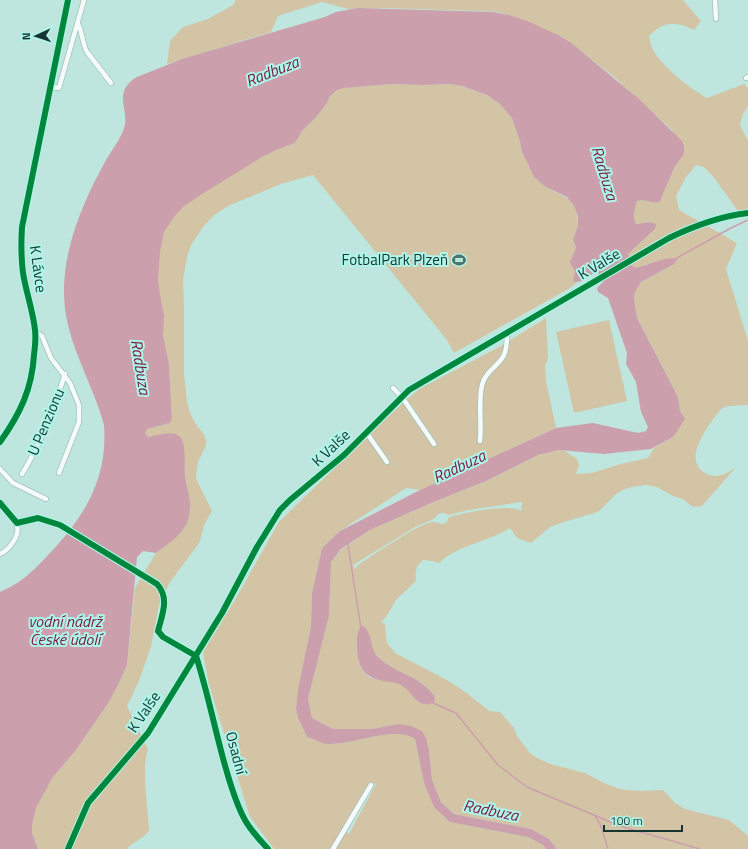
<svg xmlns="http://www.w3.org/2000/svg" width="748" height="849" font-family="'Titillium Web',sans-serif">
<rect width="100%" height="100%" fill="#bee6de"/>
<path fill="#d2c4a5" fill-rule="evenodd" d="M236 0H683L701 21 694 30C676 21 664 21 649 36 650 39 650 44 652 48 662 67 688 87 707 98L744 84 748 88V106L743 114 740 125 748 141V213L740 214 715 179 704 167 696 165 686 177 676 196 679 210 737 243 726 269 748 341V405L728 406 722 408C710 423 679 461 707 474 719 479 726 474 736 467L702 506 693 507 683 499 673 496 657 487 645 485 632 487 625 489 616 494 598 512 567 521 550 527 531 543 517 538 510 528C488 542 459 544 439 563L432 561 423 560C415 567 415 572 416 581L396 600 386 617 381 622 385 624 386 638 387 643 395 653 447 680 468 694 489 711 500 712 514 728 517 736 530 753 537 758 550 764 585 773 606 784 620 789 639 791 663 790 675 803 685 809 729 820 748 836V849H557L549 839 531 829 454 814 441 802 432 780 429 750 398 724 372 729H333L312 718 308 699 329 616 331 562 341 550 370 530 431 503 486 481 538 455 559 450 565 451 577 459 579 465 576 474 592 473 621 464 648 458 654 448 673 437 680 411 678 397 637 318 634 299 635 292 641 282 666 268 647 264 640 268H634L632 266 628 254 655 229 650 222 635 224C632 217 635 208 637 201 644 198 652 204 660 202 663 189 673 164 682 156L672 130 613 76 562 37 515 17 498 12 482 11 382 8 348 9 322 2 278 16 271 32 167 64 170 41 183 27 208 19 233 5ZM522 502 521 511C508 503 464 513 449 517L447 522 443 524C440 524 437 522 434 522 421 521 372 556 358 565L355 569 353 565 415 527 432 520 440 513H445L448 515 469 510ZM363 626C371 634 369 647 377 656 393 673 422 676 435 697L434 703C416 708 415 695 404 686 395 680 383 682 374 679 355 673 354 643 360 627Z
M393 84 423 85 455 84 487 95 503 106 512 118 520 142 522 152 534 177 544 186 569 199 577 211 578 226 573 239 576 248 571 263 575 272 576 283 578 282 570 288 454 353 447 340 313 175 281 184 228 206 213 216 203 227 191 245 187 257 183 280 184 309V374L187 402 190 413 195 423 203 433 206 440V445L198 462 196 474 197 481 212 511 204 525 200 541 197 546 170 582 159 605 151 646 139 681 127 706 148 749C141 768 148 809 149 830 147 837 132 842 127 849H38L32 833V826L36 808 53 777 76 750 109 702 121 679 127 665 135 588 156 553 170 542 184 528 187 522 190 503 185 474 183 448 168 434 148 437 145 433 147 429 170 423 172 419 169 364 165 348 159 342C158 307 154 269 163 236 171 207 212 187 235 173 248 165 261 157 275 150 281 147 288 146 295 143L302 131 317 116 327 103 330 96 336 91 343 88 352 87Z
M546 318 548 358 545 366 546 381 556 428 420 490 406 488 340 531 322 548 312 593 311 626 302 671 296 709 298 718 307 737C314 739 322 744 328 744 354 745 394 725 415 739L424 783 450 822 528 837 543 845 546 849H274L250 817 209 685 203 652 235 600 279 522 384 420 419 389 501 346ZM375 783 376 784 349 834 344 830Z
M609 320 627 401 574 413 556 332Z"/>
<path fill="#cc9fac" d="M358 8 493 12 509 15 527 21 558 35 570 42 639 99 682 141 684 146V154L675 166 664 191 660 202C652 204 644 198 637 201 635 208 632 218 636 224L650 222 656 224 655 229 628 254 632 266 636 268 665 259 678 258 674 264 641 282 635 292 634 299 637 318 678 397 680 411 685 419 673 437 651 449 604 454 559 450 538 455 486 481 431 503 370 530 341 549 331 562 329 616 308 699 312 718 333 729H372L398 724 411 726 422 731 426 738 429 750 432 780 441 802 454 814 531 829 549 839 557 849H546L543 845 528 837 450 822 434 807 424 783 415 739C394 725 354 745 328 744 322 744 314 739 307 737L298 718 296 709 298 690 311 626 312 593 322 548 340 531 420 490 556 428 593 423 638 433 646 431 648 427 641 412 636 382 626 364 627 353 608 298 598 292 597 288 603 282 598 273 595 272C589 277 582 283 574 282L573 281 575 272 570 262 576 248 573 239 578 226V216L574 206 567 197 544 186 534 177 522 152 520 142 512 118 500 104 487 95 462 86 451 84 423 85 393 84 343 88 336 91 330 96 327 103 317 116 302 131 295 143 276 150 262 157 202 194 183 207 174 217 164 232 160 252 158 280 160 295 164 315 163 336 169 364 172 419 170 423 147 429 145 433 148 437C157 436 171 430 179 436 187 442 184 465 185 475 186 485 190 495 190 505 190 511 189 518 187 523 181 536 166 545 156 553L143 551 137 557 127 665 121 679 109 702 76 750 53 777 36 808 32 826V833L38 849H0V592C23 582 33 571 50 553 85 516 108 478 104 425 95 391 76 359 68 325 54 268 79 209 106 160 112 150 119 141 123 131 132 112 110 93 137 77L182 59 325 17 336 12Z
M363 626C372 632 370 648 377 656 393 673 422 676 435 697L434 703C415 709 414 692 401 685 396 682 389 682 383 681 366 678 359 669 357 652 357 643 356 635 360 627Z"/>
<path fill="#bee6de" d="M69 529 138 571V574L67 531Z"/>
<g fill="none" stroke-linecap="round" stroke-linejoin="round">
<path stroke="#cc9fac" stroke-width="1.5" d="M677 258 729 229 748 220
M348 544 361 629
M433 703 456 713 498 765 527 787 620 826 700 849
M595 816 601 826 608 849"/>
<g stroke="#a2c1bb" stroke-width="6">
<path id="minor" d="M715 0 716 19
M78 24C83 34 82 43 87 52L111 83
M746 78 748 77
M51 87 59 88 84 0
M35 331 42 336 51 358 70 383 79 405V422L59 473
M393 388 402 397 434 444
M366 432 387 462
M480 441C482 422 478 403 482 385 486 370 498 367 504 355 507 349 507 340 507 334
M0 442C20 414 32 389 34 355 35 347 36 338 35 330 33 311 26 292 23 273 21 257 21 243 22 227L68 0
M0 469 13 483 46 499
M22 474C41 443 54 409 65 374
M0 503C5 507 16 520 17 526 20 536 9 550 0 554
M196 656C208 693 215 731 226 769 231 786 236 804 245 820 251 831 260 840 268 849
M68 849 88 803 148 733 222 613 257 547 280 510 290 500 344 455 409 390 669 238C694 226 720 216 748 213
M333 849 371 785"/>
</g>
<use href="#minor" stroke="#f5fbfa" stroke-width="4.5"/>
<g stroke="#aef6e9" stroke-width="8">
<path id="cycleway" d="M0 442C20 414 32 389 34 355 35 347 36 338 35 330 33 311 26 292 23 273 21 257 21 243 22 227L68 0
M0 503 17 523 38 518 60 525 157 584C170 598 162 615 158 631L163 637 196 656
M196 656C208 693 215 731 226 769 231 786 236 804 245 820 251 831 260 840 268 849
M68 849 88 803 148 733 222 613 257 547 280 510 290 500 344 455 409 390 669 238C694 226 720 216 748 213"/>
</g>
<use href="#cycleway" stroke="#00873e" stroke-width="6"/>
</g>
<defs>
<g id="stadium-bare" transform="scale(1.08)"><path d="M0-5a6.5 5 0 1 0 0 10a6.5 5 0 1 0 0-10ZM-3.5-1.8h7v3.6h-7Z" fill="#51736d" stroke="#aef6e9" stroke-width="2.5" paint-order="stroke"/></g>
</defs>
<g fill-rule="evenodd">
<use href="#stadium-bare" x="459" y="260"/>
</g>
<g text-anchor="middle" stroke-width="4" stroke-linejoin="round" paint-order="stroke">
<g font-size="15" fill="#173530" stroke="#aef6e9" text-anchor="end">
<text x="448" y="265">FotbalPark Plzeň</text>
</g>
<g font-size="15" fill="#173530" stroke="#aef6e9">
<text transform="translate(599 264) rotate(-31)" y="5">K Valše</text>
<text transform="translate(38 269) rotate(82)" y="5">K Lávce</text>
<text transform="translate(46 422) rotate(-67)" y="5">U Penzionu</text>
<text transform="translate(331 448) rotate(-43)" y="5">K Valše</text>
<text transform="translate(144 712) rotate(-56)" y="5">K Valše</text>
<text transform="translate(236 753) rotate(75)" y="5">Osadní</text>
</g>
<g font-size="16" font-style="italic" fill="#7b1940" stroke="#aef6e9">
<text transform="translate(272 71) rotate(-22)" y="6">Radbuza</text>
<text transform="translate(605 173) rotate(73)" y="6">Radbuza</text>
<text transform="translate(141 367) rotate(81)" y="6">Radbuza</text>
<text transform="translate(459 466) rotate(-25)" y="6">Radbuza</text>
<text x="65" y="627">vodní nádrž<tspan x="65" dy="18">České údolí</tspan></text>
<text transform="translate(491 810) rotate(11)" y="6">Radbuza</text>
</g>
</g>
<g transform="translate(36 36) rotate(267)" stroke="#aef6e9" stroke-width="3" paint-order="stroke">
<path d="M0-3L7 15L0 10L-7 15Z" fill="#173530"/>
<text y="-6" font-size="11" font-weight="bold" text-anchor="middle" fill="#173530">N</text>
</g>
<path d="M604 825v6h78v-6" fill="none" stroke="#173530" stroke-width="2"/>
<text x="610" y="825" font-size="12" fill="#173530" stroke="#aef6e9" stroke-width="3" paint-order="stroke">100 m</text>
</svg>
